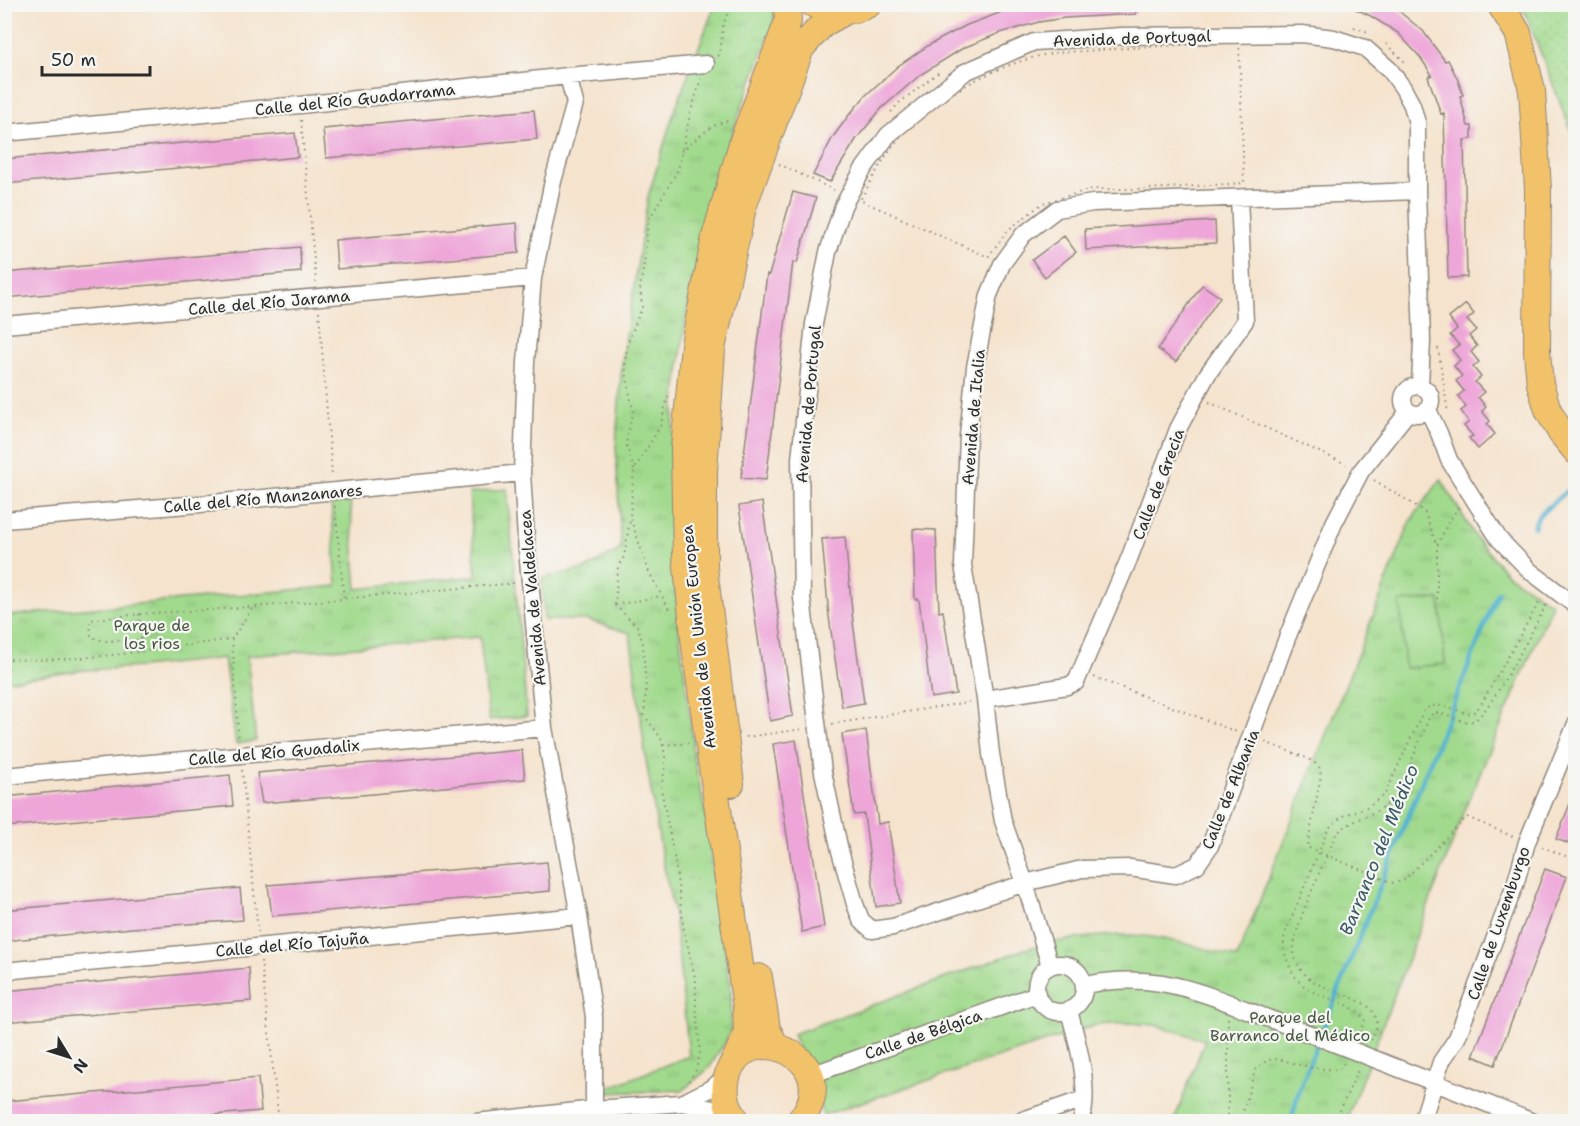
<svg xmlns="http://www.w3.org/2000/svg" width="1580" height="1126" font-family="'Shantell Sans',sans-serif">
<defs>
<pattern id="grass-dots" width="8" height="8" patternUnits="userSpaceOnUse" patternTransform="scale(1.5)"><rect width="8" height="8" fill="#a1da8d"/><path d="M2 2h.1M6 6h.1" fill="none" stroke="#8bbb7a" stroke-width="1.8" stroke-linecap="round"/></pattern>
<pattern id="park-tufts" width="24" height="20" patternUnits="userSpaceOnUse" patternTransform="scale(1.5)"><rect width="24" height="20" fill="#a1da8d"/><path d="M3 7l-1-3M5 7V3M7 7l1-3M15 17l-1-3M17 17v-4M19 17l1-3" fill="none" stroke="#8bbb7a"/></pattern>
</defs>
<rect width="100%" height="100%" fill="#f6f6f2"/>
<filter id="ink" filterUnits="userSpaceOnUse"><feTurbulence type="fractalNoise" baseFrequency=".0167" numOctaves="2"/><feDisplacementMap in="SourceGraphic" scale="12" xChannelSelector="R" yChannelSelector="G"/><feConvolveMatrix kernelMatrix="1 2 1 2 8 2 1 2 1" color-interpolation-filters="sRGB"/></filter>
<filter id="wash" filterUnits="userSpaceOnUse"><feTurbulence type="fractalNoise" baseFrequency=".008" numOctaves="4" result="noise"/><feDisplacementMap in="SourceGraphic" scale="24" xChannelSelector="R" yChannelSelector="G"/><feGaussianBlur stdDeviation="1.35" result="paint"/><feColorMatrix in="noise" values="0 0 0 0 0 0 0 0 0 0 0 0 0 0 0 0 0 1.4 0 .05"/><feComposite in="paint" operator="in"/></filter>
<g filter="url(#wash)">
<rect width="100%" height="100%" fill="#f5e3cd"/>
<path fill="url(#grass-dots)" stroke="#66825c" stroke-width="1.5" d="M1522 5H1575V141Z"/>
<path fill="url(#park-tufts)" stroke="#66825c" stroke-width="1.5" d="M715 5H774V23L736 122 702 241 686 316 675 403 671 463 674 562 679 629 693 742 692 747 707 822 717 903 731 987V1029L726 1041 709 1068 683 1090 608 1093 610 1087 689 1056 674 913 662 857 646 760 630 633 587 620H544L542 578 586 569 621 549 616 445 622 362 648 197 673 115Z
M1441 479 1476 538 1508 575 1552 604 1466 807 1346 1121H1174L1205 1040 1155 1025 1131 1023 1096 1025 823 1115 793 1034 1028 948C1060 940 1095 935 1129 935 1163 936 1204 948 1237 958L1411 520Z
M507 489 527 716 489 720 480 637 247 656 256 741 236 744 224 658 142 667 86 670 5 681V616L337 586 331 501 350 499 357 589 476 576 469 493Z"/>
<path fill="#a1da8d" stroke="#66825c" stroke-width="1.5" d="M1440 599 1445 664 1405 668 1400 602Z"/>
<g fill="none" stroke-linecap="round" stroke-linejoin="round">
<path stroke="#53b3d2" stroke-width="4.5" d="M1534 527 1538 516 1576 483
M1321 1034 1498 592
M1291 1122 1299 1090 1318 1042"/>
</g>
<g id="blocks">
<path fill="#eea6d9" d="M1033 4H1135L1136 14 1065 18 1039 22 1000 33 963 48 920 75 882 108 857 138 830 182 813 175 833 137 849 115 867 94 898 66 929 45 967 25 1007 10Z
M1345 4H1389L1395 8 1423 31 1445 61 1448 60 1458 80 1463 95 1460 96 1468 126H1472V139L1464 140 1467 277 1448 278 1444 113 1441 114 1428 77 1432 75 1420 57 1398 33 1369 15Z
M534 110 537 139 326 158 323 129Z
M295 133 298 157 4 184V159Z
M793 192 816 198 797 263 793 262 766 480 741 478 767 274 769 275Z
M1215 221 1216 243 1086 250 1085 229Z
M517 223 519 253 337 269 335 240Z
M1064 236 1076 252 1045 277 1032 260Z
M300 247 301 272 4 298V273Z
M1202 285 1220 297 1176 362 1158 349Z
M1466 304 1474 314 1467 320 1476 330 1469 336 1477 346 1471 352 1479 362 1473 367 1481 377 1475 382 1484 392 1478 397 1486 407 1482 411 1490 421 1487 424 1495 434 1478 449 1469 438 1473 436 1464 426 1469 422 1461 411 1466 407 1458 396 1464 391 1456 381 1462 376 1454 366 1460 360 1452 350 1459 345 1450 335 1457 329 1449 318Z
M762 502 793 716 770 721 739 506Z
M913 529 936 530 939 612 943 611 956 694 931 698 919 599H915Z
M845 537 853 622 864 703 842 707 829 617 822 539Z
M866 730 878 824 888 822 900 903 876 907 864 814 854 815 842 734Z
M796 740 824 927 802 932 773 744Z
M522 750 525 779 373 794 262 803 257 773Z
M230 775 233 806 4 827V797Z
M1575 791V846L1556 839Z
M547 862 550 891 272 916 268 885Z
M1545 869 1567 877 1495 1065 1473 1056Z
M240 888 243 920 132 928 4 941V910Z
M249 968 251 1001 4 1022V991Z
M258 1078 261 1111 128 1122H9L7 1101Z"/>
</g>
</g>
<g filter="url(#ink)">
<use href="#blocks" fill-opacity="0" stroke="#90877c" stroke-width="1.5"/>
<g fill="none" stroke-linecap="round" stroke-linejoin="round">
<g stroke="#90877c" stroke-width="19">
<path id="street" d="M568 76 575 103 553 181 533 278 526 362 522 473 526 539 544 728 579 916 594 1017V1122
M4 133 300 105 568 76 706 64
M4 325 533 278
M1403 400a14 14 0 1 1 28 0a14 14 0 1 1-28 0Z
M1428 410 1439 433 1449 460 1499 539 1530 571 1576 606
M1408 412 1361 471 1334 523 1287 638 1210 846 1197 865 1176 875 1130 868 1082 869 1025 883 893 927 872 930 861 920 855 904 840 851 823 772 802 598 800 459 814 324 828 252 843 206 862 171 888 135 965 72 1034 42 1121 36 1302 34 1334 38 1365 48 1390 70 1403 88 1412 105 1417 123V191L1422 341 1420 386
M4 520 212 503 522 473
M985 699 1067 686 1076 682 1129 559 1178 429 1207 375 1245 321 1239 199
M4 776 544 728
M1036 988a24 24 0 1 1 48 0a24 24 0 1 1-48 0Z
M1050 966 1025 883 1003 821 991 754 985 699 963 565 968 436 975 367 989 295 1002 264 1023 235 1057 209 1093 203 1417 191
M4 971 579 916
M1085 985C1110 980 1136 979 1162 983 1202 990 1240 1008 1278 1022 1364 1054 1448 1088 1533 1122
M1069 1011C1078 1044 1091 1088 1081 1122
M811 1075 1037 994
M682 1103 708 1090 727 1077
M476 1122 595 1109 682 1103 713 1109 736 1119
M1017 1122 1084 1099
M1422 1122 1441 1062 1457 1038 1515 885 1527 842 1576 724"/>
</g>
<g stroke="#90877c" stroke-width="28">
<path id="primary" d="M813 4C830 12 851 14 869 4
M1500 4 1518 33 1532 90 1538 189 1537 352 1540 384 1548 410 1561 433 1576 451
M731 784 704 568V471L712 349 743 207 801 48 823 24 846 11
M759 977 767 1029 776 1046
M734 1062 747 1033 746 1007 695 647 686 557 684 449 694 345 715 237 743 140 788 21 787 4
M738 1122C729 1111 724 1098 726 1083 736 1011 852 1056 799 1122"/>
</g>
<path stroke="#90877c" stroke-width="2" stroke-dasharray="1.5 4.5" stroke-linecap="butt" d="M1354 27 1368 32
M1239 42 1244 183 1148 189H1092L1043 203 1008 230 988 257 860 200C875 175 888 148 908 128 940 95 994 67 1039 56 1057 51 1079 52 1098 50 1145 47 1192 44 1239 42Z
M1386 44 1405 62
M718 56 720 54 723 25 731 4
M891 112 899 103 939 72
M301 120 316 282
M681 151C696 141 710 123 729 121
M779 164 834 190
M319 311 332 476
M1438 348 1448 413
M668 396 660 427 634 470 630 517 649 572 671 613
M1209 402 1346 464
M634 470 626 444 633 411 625 367 627 345 642 307 640 287 645 258 648 221 678 170 690 114 701 79
M1374 480 1424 511 1437 546
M335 506 344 599
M1437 599V546L1449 521 1459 507
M615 605 638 627 643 644 646 689 644 715 661 738 665 755V768L661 788 675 862 684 930 696 982V1005L700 1052 696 1070 688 1082
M615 605 618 566 624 557 630 520
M615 605 662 596
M139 614 141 640 104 641 91 637 90 620 139 614 253 607
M232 639 239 741
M140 652 141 640
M4 659C80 663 157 649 232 639L253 607 516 583
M1094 677 1237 732
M832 724 969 702
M746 737 803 729
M1265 742 1309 759 1319 766 1321 776 1307 847 1393 883 1403 881 1467 817 1514 837
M663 745 690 743
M242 770 258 932
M1542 847 1576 860
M261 961 279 1122
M1228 1018V1122
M1358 1038 1365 1020C1343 991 1305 1005 1289 965 1284 952 1282 948 1285 934L1328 829 1341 817 1369 806 1385 794 1424 710C1439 699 1456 712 1472 714L1480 706 1541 599
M1371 1040C1373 1035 1377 1028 1377 1023 1374 987 1299 1000 1294 951 1292 928 1326 860 1336 834 1355 816 1383 815 1399 792L1429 718 1433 713C1446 712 1460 724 1473 721 1489 716 1537 622 1547 603
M1240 1122 1255 1070 1267 1060 1277 1059 1313 1068 1339 1070 1344 1063
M1335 1122 1358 1070"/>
<use href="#street" stroke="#fff" stroke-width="16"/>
<use href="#primary" stroke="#f2c26a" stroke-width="26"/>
</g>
</g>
<g text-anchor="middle" stroke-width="4.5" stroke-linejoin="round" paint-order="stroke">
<g font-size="16" fill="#2b2b2b" stroke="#f6f6f2">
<text transform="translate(1132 38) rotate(-2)" y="6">Avenida de Portugal</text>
<text transform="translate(355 99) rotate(-6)" y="6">Calle del Río Guadarrama</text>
<text transform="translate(269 302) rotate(-5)" y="6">Calle del Río Jarama</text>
<text transform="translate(808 404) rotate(-85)" y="6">Avenida de Portugal</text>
<text transform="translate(973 417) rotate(-85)" y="6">Avenida de Italia</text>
<text transform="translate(1158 484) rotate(-69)" y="6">Calle de Grecia</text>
<text transform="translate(263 498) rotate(-5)" y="6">Calle del Río Manzanares</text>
<text transform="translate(532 598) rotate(-95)" y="6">Avenida de Valdelacea</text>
<text transform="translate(698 637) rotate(-96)" y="6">Avenida de la Unión Europea</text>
<text transform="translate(274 752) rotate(-5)" y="6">Calle del Río Guadalix</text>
<text transform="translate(1230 789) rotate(-68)" y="6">Calle de Albania</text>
<text transform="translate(1498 923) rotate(-71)" y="6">Calle de Luxemburgo</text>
<text transform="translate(292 944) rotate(-5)" y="6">Calle del Río Tajuña</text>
<text transform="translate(923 1034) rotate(-19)" y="6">Calle de Bélgica</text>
</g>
<g font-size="16" fill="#485744" stroke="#f6f6f2">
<text x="152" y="631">Parque de<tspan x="152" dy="18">los rios</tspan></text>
<text x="1290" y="1023">Parque del<tspan x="1290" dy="18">Barranco del Médico</tspan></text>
</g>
<g font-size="18" font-style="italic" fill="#395b65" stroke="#f6f6f2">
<text transform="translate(1379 850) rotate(-68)" y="6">Barranco del Médico</text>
</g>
</g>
<rect width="1580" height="1126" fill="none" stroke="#f6f6f2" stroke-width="24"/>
<g transform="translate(69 1057) rotate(128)" stroke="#f6f6f2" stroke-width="4.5" paint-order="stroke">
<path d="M0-4.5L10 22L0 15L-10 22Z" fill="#2b2b2b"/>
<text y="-9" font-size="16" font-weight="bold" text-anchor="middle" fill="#2b2b2b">N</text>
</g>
<path d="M42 66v9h108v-9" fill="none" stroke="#2b2b2b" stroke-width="3"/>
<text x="51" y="66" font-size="18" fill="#2b2b2b" stroke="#f6f6f2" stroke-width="4.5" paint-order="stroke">50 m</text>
</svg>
